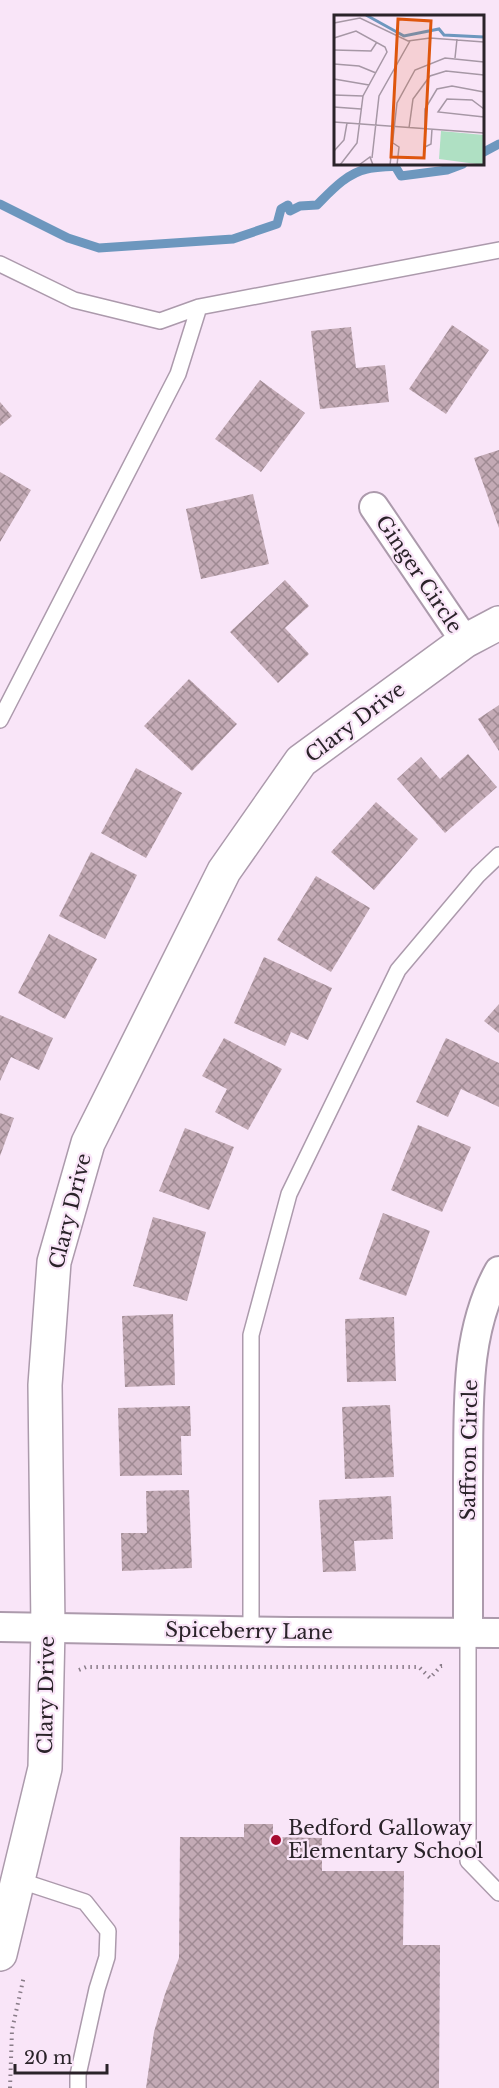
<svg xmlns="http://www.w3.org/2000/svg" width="499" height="2088" font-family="'Libre Baskerville',serif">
<defs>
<pattern id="building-cross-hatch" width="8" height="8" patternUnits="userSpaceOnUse" patternTransform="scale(1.5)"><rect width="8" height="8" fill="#c3aab5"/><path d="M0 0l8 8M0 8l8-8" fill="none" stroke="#9f8a93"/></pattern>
</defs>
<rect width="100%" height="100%" fill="#f9e5f8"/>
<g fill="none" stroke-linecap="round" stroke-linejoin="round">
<path stroke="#6d97be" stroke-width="9" d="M482 153 499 144
M0 204 68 238 99 248 233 239 277 224 281 209 288 205 290 211 300 206 317 205C331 191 347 173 367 169 376 167 386 167 395 166L401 176 447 170 463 164"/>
</g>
<path fill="url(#building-cross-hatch)" d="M452 325 489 350 446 414 409 389Z
M351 327 356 368 385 365 389 402 320 409 311 331Z
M260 380 305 413 261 472 215 439Z
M0 402 12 416 0 426Z
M499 450V528L474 458Z
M0 472 31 490 0 542Z
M253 494 269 564 201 579 186 509Z
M285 580 309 606 285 628 309 654 278 683 230 632Z
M189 679 237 724 192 771 144 726Z
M499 705V751L478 719Z
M468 754 497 787 445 833 397 779 421 757 440 779Z
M136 768 182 793 146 858 101 833Z
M376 802 418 839 374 890 331 852Z
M91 852 137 875 105 939 59 916Z
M316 876 370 908 331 972 277 940Z
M49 934 97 959 65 1019 18 993Z
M264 957 332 988 308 1040 291 1032 285 1046 234 1023Z
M499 1004V1033L484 1021Z
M0 1015 53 1038 39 1070 11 1057 0 1081Z
M224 1038 282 1069 248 1130 215 1112 227 1089 202 1076Z
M446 1038 499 1063V1107L461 1089 448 1117 416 1102Z
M0 1113 14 1118 0 1156Z
M418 1125 471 1147 442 1212 391 1190Z
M185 1128 234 1147 209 1210 159 1191Z
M383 1213 430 1231 406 1296 359 1279Z
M153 1217 206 1232 187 1301 133 1286Z
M173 1314 175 1385 125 1387 122 1316Z
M394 1317 396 1381 347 1382 345 1319Z
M390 1405 394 1477 345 1479 342 1407Z
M190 1406 191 1436H181L182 1475 120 1476 118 1408Z
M189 1490 192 1568 122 1571 121 1533H147L146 1491Z
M391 1496 393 1539 354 1541 356 1571 323 1572 319 1500Z
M244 1824H273V1837L322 1838V1871H404L403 1945H440L439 2088H146L154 2032 165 1994 179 1958 180 1837H244Z"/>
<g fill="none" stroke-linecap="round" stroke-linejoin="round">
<g stroke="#ac9aac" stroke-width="18">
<path id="service" d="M0 264 74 300 160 321 199 307 499 250
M0 720 178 374 199 307
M251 1632V1335L289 1194 398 970 478 875 499 855
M468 1633V1861L499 1893
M18 1880 85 1902 108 1931 107 1957 97 1989 78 2075V2088"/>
</g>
<g stroke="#ac9aac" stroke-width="32">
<path id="minor" d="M374 507 465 641
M0 1627 290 1632 499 1633
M468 1633C468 1581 468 1529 468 1477 469 1407 464 1334 499 1271"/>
</g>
<g stroke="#ac9aac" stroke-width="36">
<path id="tertiary" d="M0 1954 45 1768 48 1628 45 1385 54 1262 88 1143 224 871 301 761 465 641 499 623"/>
</g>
<path stroke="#897c88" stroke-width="4" stroke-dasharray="1.5 4.5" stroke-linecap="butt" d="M79 1670 86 1667H419L430 1678 441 1666H445
M10 2088 12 2030 24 1976"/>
<use href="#service" stroke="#fff" stroke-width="15"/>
<use href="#minor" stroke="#fff" stroke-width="28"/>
<use href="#tertiary" stroke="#fff" stroke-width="33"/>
</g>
<circle fill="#a60b30" stroke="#f9e5f8" stroke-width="2" cx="276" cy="1840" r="6"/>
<g text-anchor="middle" stroke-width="4.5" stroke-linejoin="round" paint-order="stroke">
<g font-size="20" fill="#2a2329" stroke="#f9e5f8">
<text transform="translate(419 574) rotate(56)" y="7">Ginger Circle</text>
<text transform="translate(355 722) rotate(-37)" y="7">Clary Drive</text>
<text transform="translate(70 1211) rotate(-76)" y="7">Clary Drive</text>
<text transform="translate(469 1450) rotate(-89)" y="7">Saffron Circle</text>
<text transform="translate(249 1631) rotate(1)" y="7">Spiceberry Lane</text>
<text transform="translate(46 1695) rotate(-89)" y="7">Clary Drive</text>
</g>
<g font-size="20" fill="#2a2329" stroke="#f9e5f8" text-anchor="start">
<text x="288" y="1835">Bedford Galloway<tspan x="288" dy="23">Elementary School</tspan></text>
</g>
</g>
<g transform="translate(334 15)">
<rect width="150" height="150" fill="#f9e5f8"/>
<path d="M107 116 150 120V150L105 144Z" fill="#afe0c3"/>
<path fill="none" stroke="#6d97be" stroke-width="3" d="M32 0 70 21 105 14 110 20 150 22"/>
<path fill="none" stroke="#a697a5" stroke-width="1.5" d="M0 8 26 3 74 26 96 23 150 27M0 23 22 16 51 32 53 37 29 81 23 128 6 150M0 35 37 36 43 27M121 43 123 24M0 49 25 51 42 58M0 64 35 70M0 80 29 81M0 92 27 94M150 102 104 97 113 84 138 85 150 94M0 107 150 118M75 113 79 84 96 61 112 56 150 60M98 114 97 129 91 132V94L103 74 118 71 150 77M59 128 65 132 63 150M0 136 10 125 13 108M38 143 45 81 76 26M25 150 36 142 39 150M56 150 63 88 81 55 111 43 150 47"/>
<path fill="#de560d" fill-opacity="0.15" stroke="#de560d" stroke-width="3" d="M64 4 97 6 90 143 57 142Z"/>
<rect width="150" height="150" fill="none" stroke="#2a2329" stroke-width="3"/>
</g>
<path d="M15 2064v9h92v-9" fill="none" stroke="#2a2329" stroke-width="3"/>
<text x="24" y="2064" font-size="18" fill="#2a2329" stroke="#f9e5f8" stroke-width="4.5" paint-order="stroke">20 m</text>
</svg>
